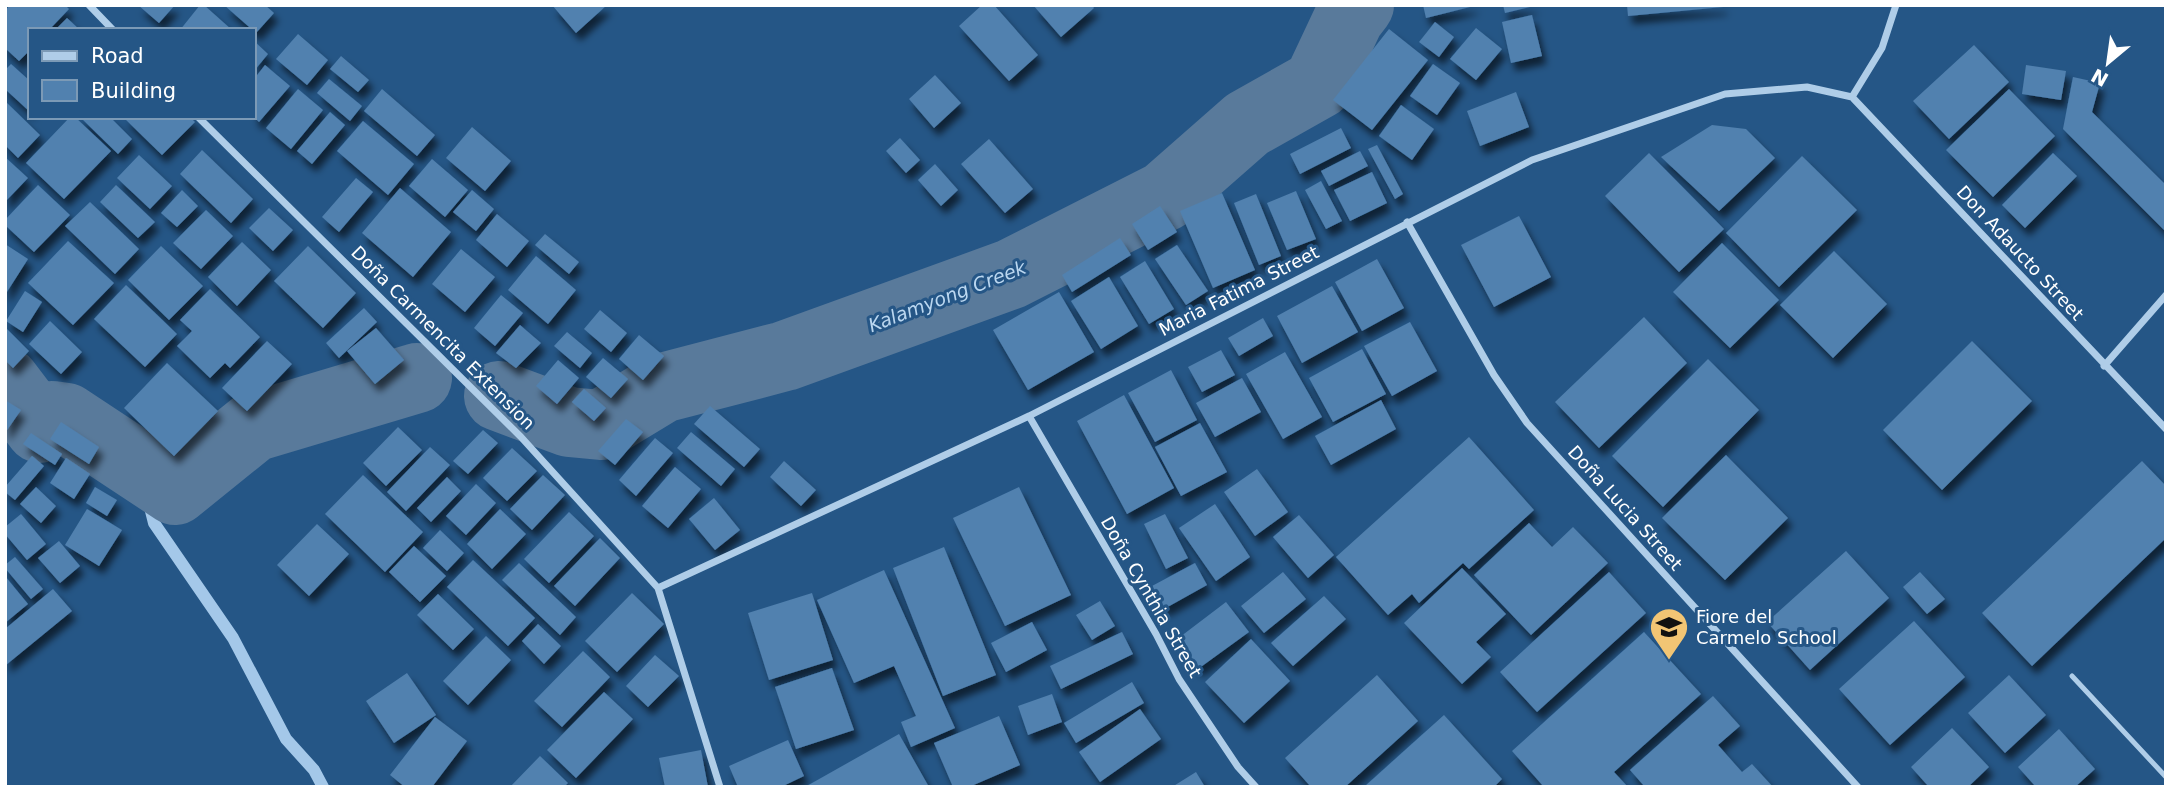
<svg xmlns="http://www.w3.org/2000/svg" width="2171" height="792" font-family="'DejaVu Sans',sans-serif">
<defs>
<filter id="shadow"><feDropShadow dx="4.5" dy="8" stdDeviation="3.5" flood-color="#0009"/></filter>
</defs>
<rect width="100%" height="100%" fill="#255686"/>
<g fill="none" stroke-linecap="round" stroke-linejoin="round">
<path stroke="#a4c8e9" stroke-width="12" d="M140 467 154 523 233 638 286 739 314 770 323 787"/>
<path stroke="#597a9b" stroke-width="70" d="M5 382 40 428 52 416 66 418 175 490 253 427 417 378
M499 396 569 422 601 425 662 388 785 356 1011 274 1165 196 1247 124 1318 84 1349 18 1359 5"/>
</g>
<path fill="#5181af" filter="url(#shadow)" d="M10 5H65L69 9 49 30H30V50L19 61 5 48V11Z
M138 5H175L159 23Z
M200 5H204L232 30H180Z
M224 5H265L274 13 256 33Z
M552 5H607L576 33Z
M982 5H994L1038 55 1009 81 959 26Z
M1033 5H1092L1094 8 1061 37Z
M1423 5H1474V6L1426 18Z
M1503 5H1534V6L1505 13Z
M1627 5H1723V7L1628 16Z
M1532 15 1542 56 1511 63 1502 22Z
M67 18 80 30H55Z
M1435 22 1454 37 1439 57 1419 42Z
M1476 28 1502 49 1476 80 1450 59Z
M1389 29 1428 60 1372 130 1333 100Z
M298 34 328 60 307 85 276 59Z
M254 41 268 54 254 71Z
M1974 45 2009 82 1949 139 1913 101Z
M341 56 369 80 358 92 330 69Z
M11 64 30 81V112L5 89V70Z
M1433 64 1460 83 1437 115 1410 96Z
M265 65 290 86 259 122 254 117V79Z
M2026 65 2066 71 2061 100 2022 94Z
M935 75 961 103 934 128 909 99Z
M2073 77 2100 83 2092 112 2166 185V232L2063 129Z
M329 79 362 106 350 121 317 93Z
M298 89 323 110 291 149 266 128Z
M382 89 435 135 417 156 364 111Z
M2009 89 2055 136 1993 197 1946 150Z
M1516 92 1529 127 1480 146 1467 111Z
M5 101 40 135 18 158 5 145Z
M1401 105 1434 129 1412 160 1379 136Z
M330 112 345 125 312 164 297 151Z
M70 117H75L111 151 64 199 26 163Z
M80 117H110L132 139 118 154Z
M123 117H190L195 122 162 155Z
M363 121 414 164 388 195 337 151Z
M1712 125 1746 129 1775 158 1719 211 1661 157Z
M472 127 511 161 485 191 446 158Z
M1341 128 1351 148 1300 174 1290 154Z
M900 138 920 160 906 173 886 151Z
M989 139 1033 189 1005 213 961 164Z
M1377 145 1403 194 1395 199 1368 149Z
M202 150 253 199 231 223 180 174Z
M1360 151 1368 166 1329 186 1321 171Z
M1649 153 1724 229 1679 272 1605 196Z
M2053 153 2077 176 2025 228 2002 205Z
M139 155 172 186 150 209 117 178Z
M1802 156 1857 210 1779 287 1726 233Z
M5 157 28 178 5 202Z
M432 159 468 190 445 217 409 186Z
M935 164 958 190 941 206 918 180Z
M1372 172 1387 203 1350 221 1334 190Z
M356 178 373 192 339 232 322 217Z
M1321 181 1342 221 1326 229 1305 190Z
M38 185 70 215 34 252 5 225V220Z
M116 185 155 222 138 238 100 202Z
M400 188 451 232 413 277 362 233Z
M182 190 198 206 177 227 161 213Z
M472 190 494 209 476 231 453 212Z
M1296 191 1316 239 1287 250 1267 203Z
M1222 193 1255 270 1213 288 1180 211Z
M1256 194 1281 256 1259 265 1234 203Z
M90 202 139 249 115 274 65 226Z
M1160 206 1177 232 1148 250 1132 224Z
M269 208 293 230 273 251 249 228Z
M206 210 233 236 201 269 173 243Z
M497 214 529 241 507 267 476 240Z
M1519 216 1551 277 1494 307 1461 245Z
M545 234 579 262 569 274 535 245Z
M1120 238 1131 255 1072 292 1062 275Z
M68 241 114 283 73 325 28 283Z
M242 242 271 270 237 306 208 277Z
M1722 243 1779 300 1730 348 1673 292Z
M5 244 28 259 5 295Z
M1177 245 1208 291 1186 305 1155 259Z
M161 246 203 286 169 320 128 280Z
M308 246 356 293 323 328 274 281Z
M461 249 495 277 465 312 432 284Z
M1834 251 1887 304 1833 358 1780 305Z
M536 256 576 290 548 324 508 290Z
M1377 259 1404 308 1362 331 1335 282Z
M1145 261 1174 309 1149 324 1120 277Z
M1109 277 1138 326 1101 349 1071 301Z
M126 285 177 334 145 367 94 319Z
M1332 286 1358 332 1302 363 1277 316Z
M210 289 260 337 230 368 225 363 210 378 177 346 192 331 180 320Z
M25 291 42 302 23 332 6 321Z
M1059 292 1094 352 1028 390 993 330Z
M501 295 523 313 495 346 474 328Z
M364 308 377 322 339 358 326 343Z
M600 310 627 333 611 352 584 329Z
M1644 317 1687 363 1599 448 1555 402Z
M1263 318 1273 336 1239 356 1228 338Z
M50 321 82 352 61 374 29 344Z
M1410 322 1437 371 1392 396 1364 346Z
M520 325 541 343 516 368 496 353Z
M5 327 29 351 13 368 5 360Z
M376 328 404 360 375 384 347 351Z
M567 332 592 353 580 368 554 346Z
M639 335 664 356 643 380 619 359Z
M267 341 292 364 247 411 222 388Z
M1972 341 2032 401 1942 490 1883 430Z
M1362 349 1386 394 1333 422 1309 378Z
M1221 350 1235 375 1202 392 1188 367Z
M1285 352 1322 417 1283 439 1246 374Z
M603 358 628 379 611 398 586 377Z
M1708 359 1759 410 1663 507 1612 456Z
M558 360 579 378 557 404 536 386Z
M167 363 218 411 174 456 124 408Z
M1171 370 1197 420 1155 442 1128 393Z
M1242 378 1261 412 1215 437 1196 403Z
M584 389 606 408 594 421 572 402Z
M1124 395 1174 488 1127 514 1077 421Z
M5 400 21 410 5 433Z
M1381 400 1396 429 1331 465 1315 436Z
M710 406 760 449 744 467 694 424Z
M626 419 643 432 615 465 598 451Z
M61 422 99 447 89 464 50 439Z
M1200 423 1227 472 1181 496 1155 447Z
M398 427 422 450 386 486 363 463Z
M483 430 498 443 468 474 453 461Z
M691 432 735 469 721 486 677 448Z
M31 433 62 454 55 465 23 444Z
M1469 437 1534 510 1469 569 1463 563 1419 603 1412 594 1388 615 1336 557Z
M655 438 673 453 636 496 619 480Z
M430 447 450 465 406 511 387 492Z
M512 448 537 471 507 501 483 478Z
M1726 455 1788 518 1725 580 1662 518Z
M32 456 44 466 15 500 5 492V487Z
M66 458 90 474 74 499 50 483Z
M784 461 816 490 801 506 770 477Z
M2142 461 2166 486V538L2032 666 1982 613Z
M675 467 701 489 668 528 642 506Z
M1257 469 1288 512 1255 536 1224 492Z
M363 475 423 532 385 572 325 514Z
M543 475 565 495 532 530 510 509Z
M447 477 461 491 431 522 417 508Z
M476 484 496 503 466 535 446 516Z
M36 487 56 506 41 523 20 504Z
M95 487 117 500 107 516 86 503Z
M1019 487 1071 595 1005 626 953 518Z
M714 498 740 530 715 550 689 519Z
M1215 504 1250 557 1216 581 1179 528Z
M87 509 122 530 99 566 65 545Z
M500 509 526 534 492 569 467 544Z
M569 512 594 536 549 583 524 559Z
M21 514 46 544 27 560 5 534V527Z
M1165 514 1188 558 1166 569 1144 524Z
M1299 515 1334 555 1308 578 1273 537Z
M1529 523 1552 547 1573 527 1608 563 1531 635 1474 575Z
M317 524 349 554 309 596 277 565Z
M440 530 464 553 447 571 423 548Z
M600 538 620 558 575 606 554 586Z
M59 541 80 566 60 583 38 558Z
M414 546 446 576 420 602 389 572Z
M944 547 996 675 943 696 893 568Z
M1846 551 1889 598 1810 670 1767 622Z
M15 557 43 589 31 599 5 568V565Z
M473 560 535 618 508 646 447 587Z
M519 563 576 617 560 635 502 580Z
M1195 563 1207 585 1164 609 1152 586Z
M1462 568 1506 614 1476 642 1491 657 1462 684 1404 623Z
M884 570 955 728 911 747 901 722 916 716 894 666 854 683 817 600Z
M1283 572 1306 599 1264 633 1241 606Z
M1609 572 1646 613 1537 712 1500 672Z
M1920 572 1945 599 1927 614 1903 587Z
M5 576 28 604 5 623Z
M53 589 72 611 6 665 5 629Z
M632 593 664 624 617 672 585 641Z
M812 593 833 660 769 680 748 613Z
M438 594 474 629 453 650 417 615Z
M1324 596 1346 619 1293 666 1271 643Z
M1100 601 1115 626 1092 640 1076 615Z
M1226 602 1249 632 1198 669 1176 640Z
M1914 621 1965 677 1890 745 1839 689Z
M1032 622 1047 650 1006 672 991 643Z
M538 624 561 646 544 664 522 641Z
M1122 632 1133 654 1061 689 1050 666Z
M1644 632 1701 694 1614 772 1628 787H1544L1512 751Z
M486 636 511 660 468 705 443 681Z
M1251 639 1290 681 1244 723 1205 682Z
M583 651 610 677 562 727 534 701Z
M655 655 679 676 648 707 626 686Z
M832 668 854 730 796 749 775 687Z
M407 673 436 715 394 743 366 701Z
M1377 675 1418 721 1345 787H1311L1285 758Z
M2009 675 2046 715 2005 753 1968 713Z
M1132 682 1144 703 1076 743 1064 723Z
M604 692 633 719 576 778 547 750Z
M1052 694 1062 722 1028 735 1018 706Z
M1713 696 1740 726 1718 745 1742 772 1752 764 1773 787H1645L1630 770Z
M1140 709 1161 739 1100 782 1079 752Z
M1444 715 1502 779 1494 787H1364Z
M999 716 1020 765 969 787H953L934 743Z
M435 717 467 741 432 787H405L390 775Z
M1952 728 1989 767 1968 787H1929L1911 767Z
M2059 729 2095 769 2075 787H2036L2018 767Z
M899 734 929 787H805Z
M788 740 804 776 781 787H738L729 766Z
M701 750 708 787H665L659 758Z
M540 756 568 783 564 787H510Z
M1196 772 1205 787H1172Z"/>
<g fill="none" stroke-linecap="round" stroke-linejoin="round">
<path stroke="#afcde8" stroke-width="5" d="M2072 676 2166 777"/>
<path stroke="#afcde8" stroke-width="7" d="M89 5 113 30
M1852 97 2166 429
M1852 97 1882 48 1896 5
M198 117 521 437 658 588 720 787
M1407 222 1494 375 1527 423 1858 787
M2104 366 2166 295
M1029 416 1156 634 1179 679 1238 767 1256 787
M658 588 1029 416 1532 160 1725 94 1807 87 1852 97"/>
</g>
<defs>
<g id="school-pin" transform="scale(2.0125)"><path d="M0 17L-7.5 6A9.5 9.5 0 1 1 7.5 6Z" fill="#f2c574" stroke="#255686"/><path d="M0-5L7-2L0 1L-7-2ZM-4 1L0 2.5L4 1V4Q0 6-4 4Z" fill="#111"/></g>
</defs>
<g fill-rule="evenodd">
<use href="#school-pin" x="1669" y="627"/>
</g>
<g text-anchor="middle" stroke-width="6" stroke-linejoin="round" paint-order="stroke">
<g font-size="18" fill="#fff" stroke="#255686">
<text transform="translate(2020 253) rotate(47)" y="6">Don Adaucto Street</text>
<text transform="translate(1239 291) rotate(-27)" y="6">Maria Fatima Street</text>
<text transform="translate(443 338) rotate(45)" y="6">Doña Carmencita Extension</text>
<text transform="translate(1625 508) rotate(48)" y="6">Doña Lucia Street</text>
<text transform="translate(1151 597) rotate(60)" y="6">Doña Cynthia Street</text>
</g>
<g font-size="18" fill="#fff" stroke="#255686" text-anchor="start">
<text x="1696" y="623">Fiore del<tspan x="1696" dy="21">Carmelo School</tspan></text>
</g>
<g font-size="19" font-style="italic" fill="#bbd7f0" stroke="#255686">
<text transform="translate(947 296) rotate(-21)" y="7">Kalamyong Creek</text>
</g>
</g>
<rect width="2171" height="792" fill="none" stroke="#ffffff" stroke-width="14"/>
<rect x="28" y="28" width="228" height="91" fill="#255686" stroke="#7c9ab6" stroke-width="2"/>
<rect x="42" y="51" width="35" height="10" fill="#afcde8" stroke="#7c9ab6" stroke-width="2"/>
<text x="91" y="63" font-size="21" fill="#ffffff">Road</text>
<rect x="42" y="80" width="35" height="21" fill="#5181af" stroke="#7c9ab6" stroke-width="2"/>
<text x="91" y="98" font-size="21" fill="#ffffff">Building</text>
<g transform="translate(2108 63) rotate(209)" stroke="#255686" stroke-width="5" paint-order="stroke">
<path d="M0-5L12 26L0 18L-12 26Z" fill="#ffffff"/>
<text y="-10" font-size="19" font-weight="bold" text-anchor="middle" fill="#ffffff">N</text>
</g>
</svg>
